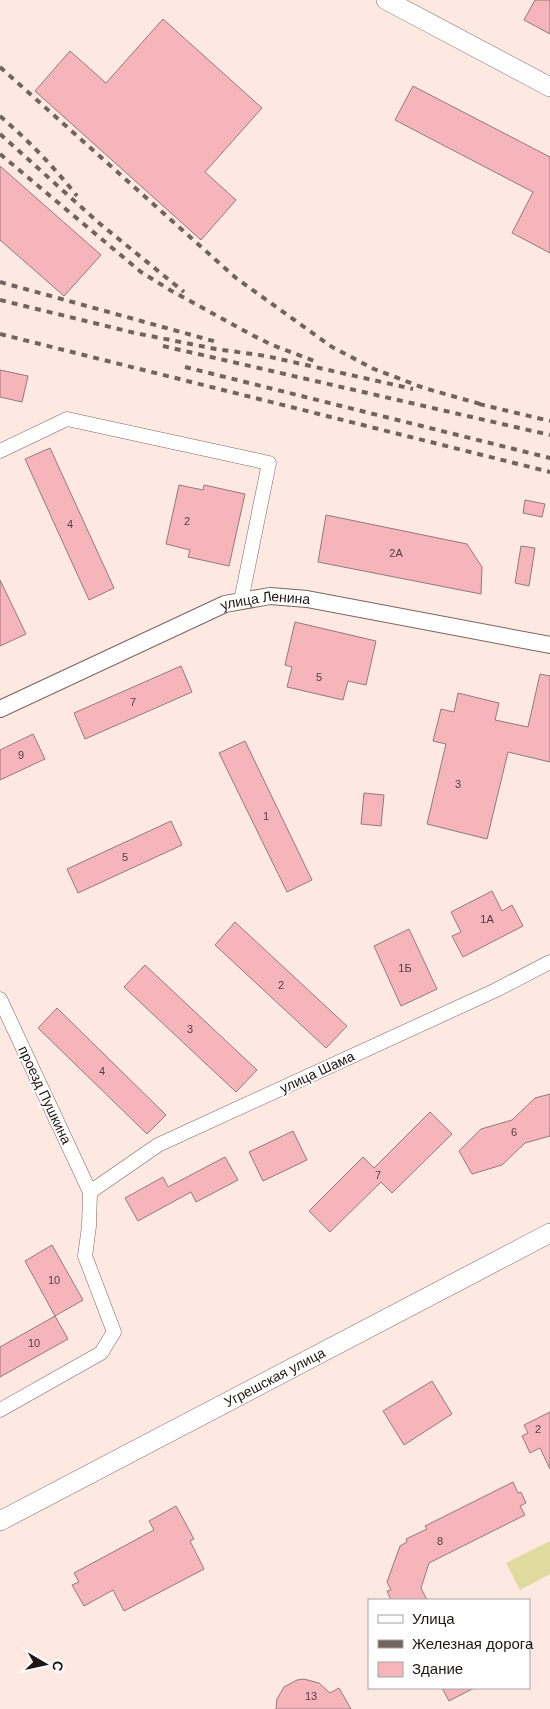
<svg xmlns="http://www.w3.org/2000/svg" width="550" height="1709" font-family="Helvetica,sans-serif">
<rect width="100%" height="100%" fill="#fde9e1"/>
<path fill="#e0da9f" d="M550 1541V1574L520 1590 506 1563Z"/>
<path fill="#f6b4bb" stroke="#927a7c" d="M535 0H550V34L524 20Z
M163 19 262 108 205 172 236 200 201 240 35 91 70 51 106 83Z
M413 86 550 157V253L512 233 533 192 395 120Z
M0 166 101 255 64 296 0 240Z
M0 370 28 376 22 402 0 397Z
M50 448 114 588 89 600 25 459Z
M179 485 203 490 204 485 245 494 229 566 188 557 190 550 166 544Z
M525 500 545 504 542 517 523 513Z
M326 515 467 544 482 567 481 594 318 562Z
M521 546 535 548 529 586 515 583Z
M0 580 26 634 0 646Z
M295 622 376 641 366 685 348 681 343 700 287 687 292 667 285 665Z
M181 666 192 692 85 739 74 713Z
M540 674 550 676V762L508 752 487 839 427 824 446 744 433 741 441 709 454 712 458 693 499 703 495 720 528 727Z
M33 734 45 759 0 780V750Z
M245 741 312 880 287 892 219 753Z
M364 793 384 795 381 826 361 824Z
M171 821 182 845 78 893 67 869Z
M492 891 502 911 512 905 523 926 463 957 452 936 461 932 451 912Z
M235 922 347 1026 326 1048 215 945Z
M409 929 437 989 401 1006 374 946Z
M145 965 257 1070 236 1092 124 987Z
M57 1008 166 1115 147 1134 38 1028Z
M550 1094V1136L525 1143 502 1165 472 1174 459 1151 481 1129 512 1120 535 1098Z
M430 1112 452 1134 392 1193 381 1182 330 1232 309 1211 363 1157 374 1168Z
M293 1131 307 1160 263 1181 249 1152Z
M225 1157 238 1180 196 1202 191 1192 138 1221 125 1198 163 1177 168 1187Z
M52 1245 83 1300 55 1316 25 1261Z
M55 1316 68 1339 0 1377V1347Z
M432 1381 452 1414 404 1445 383 1411Z
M550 1412V1469L540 1448 530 1453 522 1436 528 1433 524 1425Z
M513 1482 518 1493 521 1492 526 1503 520 1506 525 1515 429 1563 421 1588 427 1600H391L387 1591 391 1590 387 1582 400 1546 407 1542 406 1539 427 1529 425 1526Z
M176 1506 194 1539 190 1541 204 1569 124 1611 113 1590 84 1606 72 1585 79 1582 74 1573 154 1530 149 1521Z
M304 1679 319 1683 330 1693 339 1688 351 1709H276L277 1699 284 1687 297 1680Z
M442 1688H474L449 1701Z"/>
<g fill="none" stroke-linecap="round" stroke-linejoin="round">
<g stroke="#7b655d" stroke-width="15">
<path id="minor" d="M0 451 67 419 269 463 241 601
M0 999 90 1192 89 1226 85 1256 114 1332 101 1353 0 1410
M90 1192 158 1145 496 990 550 962"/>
</g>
<g stroke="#7b655d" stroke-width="18">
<g id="tertiary">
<path id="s1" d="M0 709 225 604 270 596 307 599 550 645"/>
</g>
</g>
<g stroke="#7b655d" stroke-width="20">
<g id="secondary">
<path d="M386 0 550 87"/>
<path id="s2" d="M0 1521 550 1233"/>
</g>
</g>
<use href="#minor" stroke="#fff" stroke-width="14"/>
<use href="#tertiary" stroke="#fff" stroke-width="16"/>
<use href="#secondary" stroke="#fff" stroke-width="19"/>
<path stroke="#71645f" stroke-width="4" stroke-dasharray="6 6" stroke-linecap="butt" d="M0 67 236 278 332 347 374 369 424 388 484 405
M0 116C28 140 54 167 77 196
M0 134 99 223 184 292
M0 154 141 272 170 290 252 335 272 345 317 362
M0 282 217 342
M0 300 135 333 216 349 266 356 413 389
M0 334 550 472
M163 346 550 435
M185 367 550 458
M479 404 550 421"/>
</g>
<g text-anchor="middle" stroke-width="4" stroke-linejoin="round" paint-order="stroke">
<g font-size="11" fill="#553e3d">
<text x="187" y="525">2</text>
<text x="70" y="528">4</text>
<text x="396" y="557">2А</text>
<text x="319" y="681">5</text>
<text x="133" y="706">7</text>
<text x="21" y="759">9</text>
<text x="458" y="788">3</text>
<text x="266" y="820">1</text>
<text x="125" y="861">5</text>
<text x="487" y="923">1А</text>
<text x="405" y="972">1Б</text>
<text x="281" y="989">2</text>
<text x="190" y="1033">3</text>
<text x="102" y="1075">4</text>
<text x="514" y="1136">6</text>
<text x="378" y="1179">7</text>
<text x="54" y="1284">10</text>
<text x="34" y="1347">10</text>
<text x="538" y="1433">2</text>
<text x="440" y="1545">8</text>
<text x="311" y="1700">13</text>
</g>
<g font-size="14" fill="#1f1613" stroke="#fff">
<text dy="5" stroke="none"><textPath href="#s1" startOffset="289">улица Ленина</textPath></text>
<text transform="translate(317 1072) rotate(-25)" y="5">улица Шама</text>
<text transform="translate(45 1095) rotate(65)" y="5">проезд Пушкина</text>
<text dy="5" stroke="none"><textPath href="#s2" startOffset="310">Угрешская улица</textPath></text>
</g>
</g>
<rect x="368" y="1599" width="162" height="90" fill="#ffffff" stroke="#a5a2a1"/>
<rect x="378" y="1615" width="25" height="8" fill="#ffffff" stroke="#a5a2a1"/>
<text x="412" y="1624" font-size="15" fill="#1f1613">Улица</text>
<rect x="378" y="1640" width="25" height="8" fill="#71645f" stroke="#a5a2a1"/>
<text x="412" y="1649" font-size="15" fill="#1f1613">Железная дорога</text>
<rect x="378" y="1662" width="25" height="15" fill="#f6b4bb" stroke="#a5a2a1"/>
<text x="412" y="1674" font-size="15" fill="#1f1613">Здание</text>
<g transform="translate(45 1664) rotate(99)" stroke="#ffffff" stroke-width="4" paint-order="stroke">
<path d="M0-4L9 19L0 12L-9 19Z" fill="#1f1613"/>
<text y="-8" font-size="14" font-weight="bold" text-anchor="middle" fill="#1f1613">С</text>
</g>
</svg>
